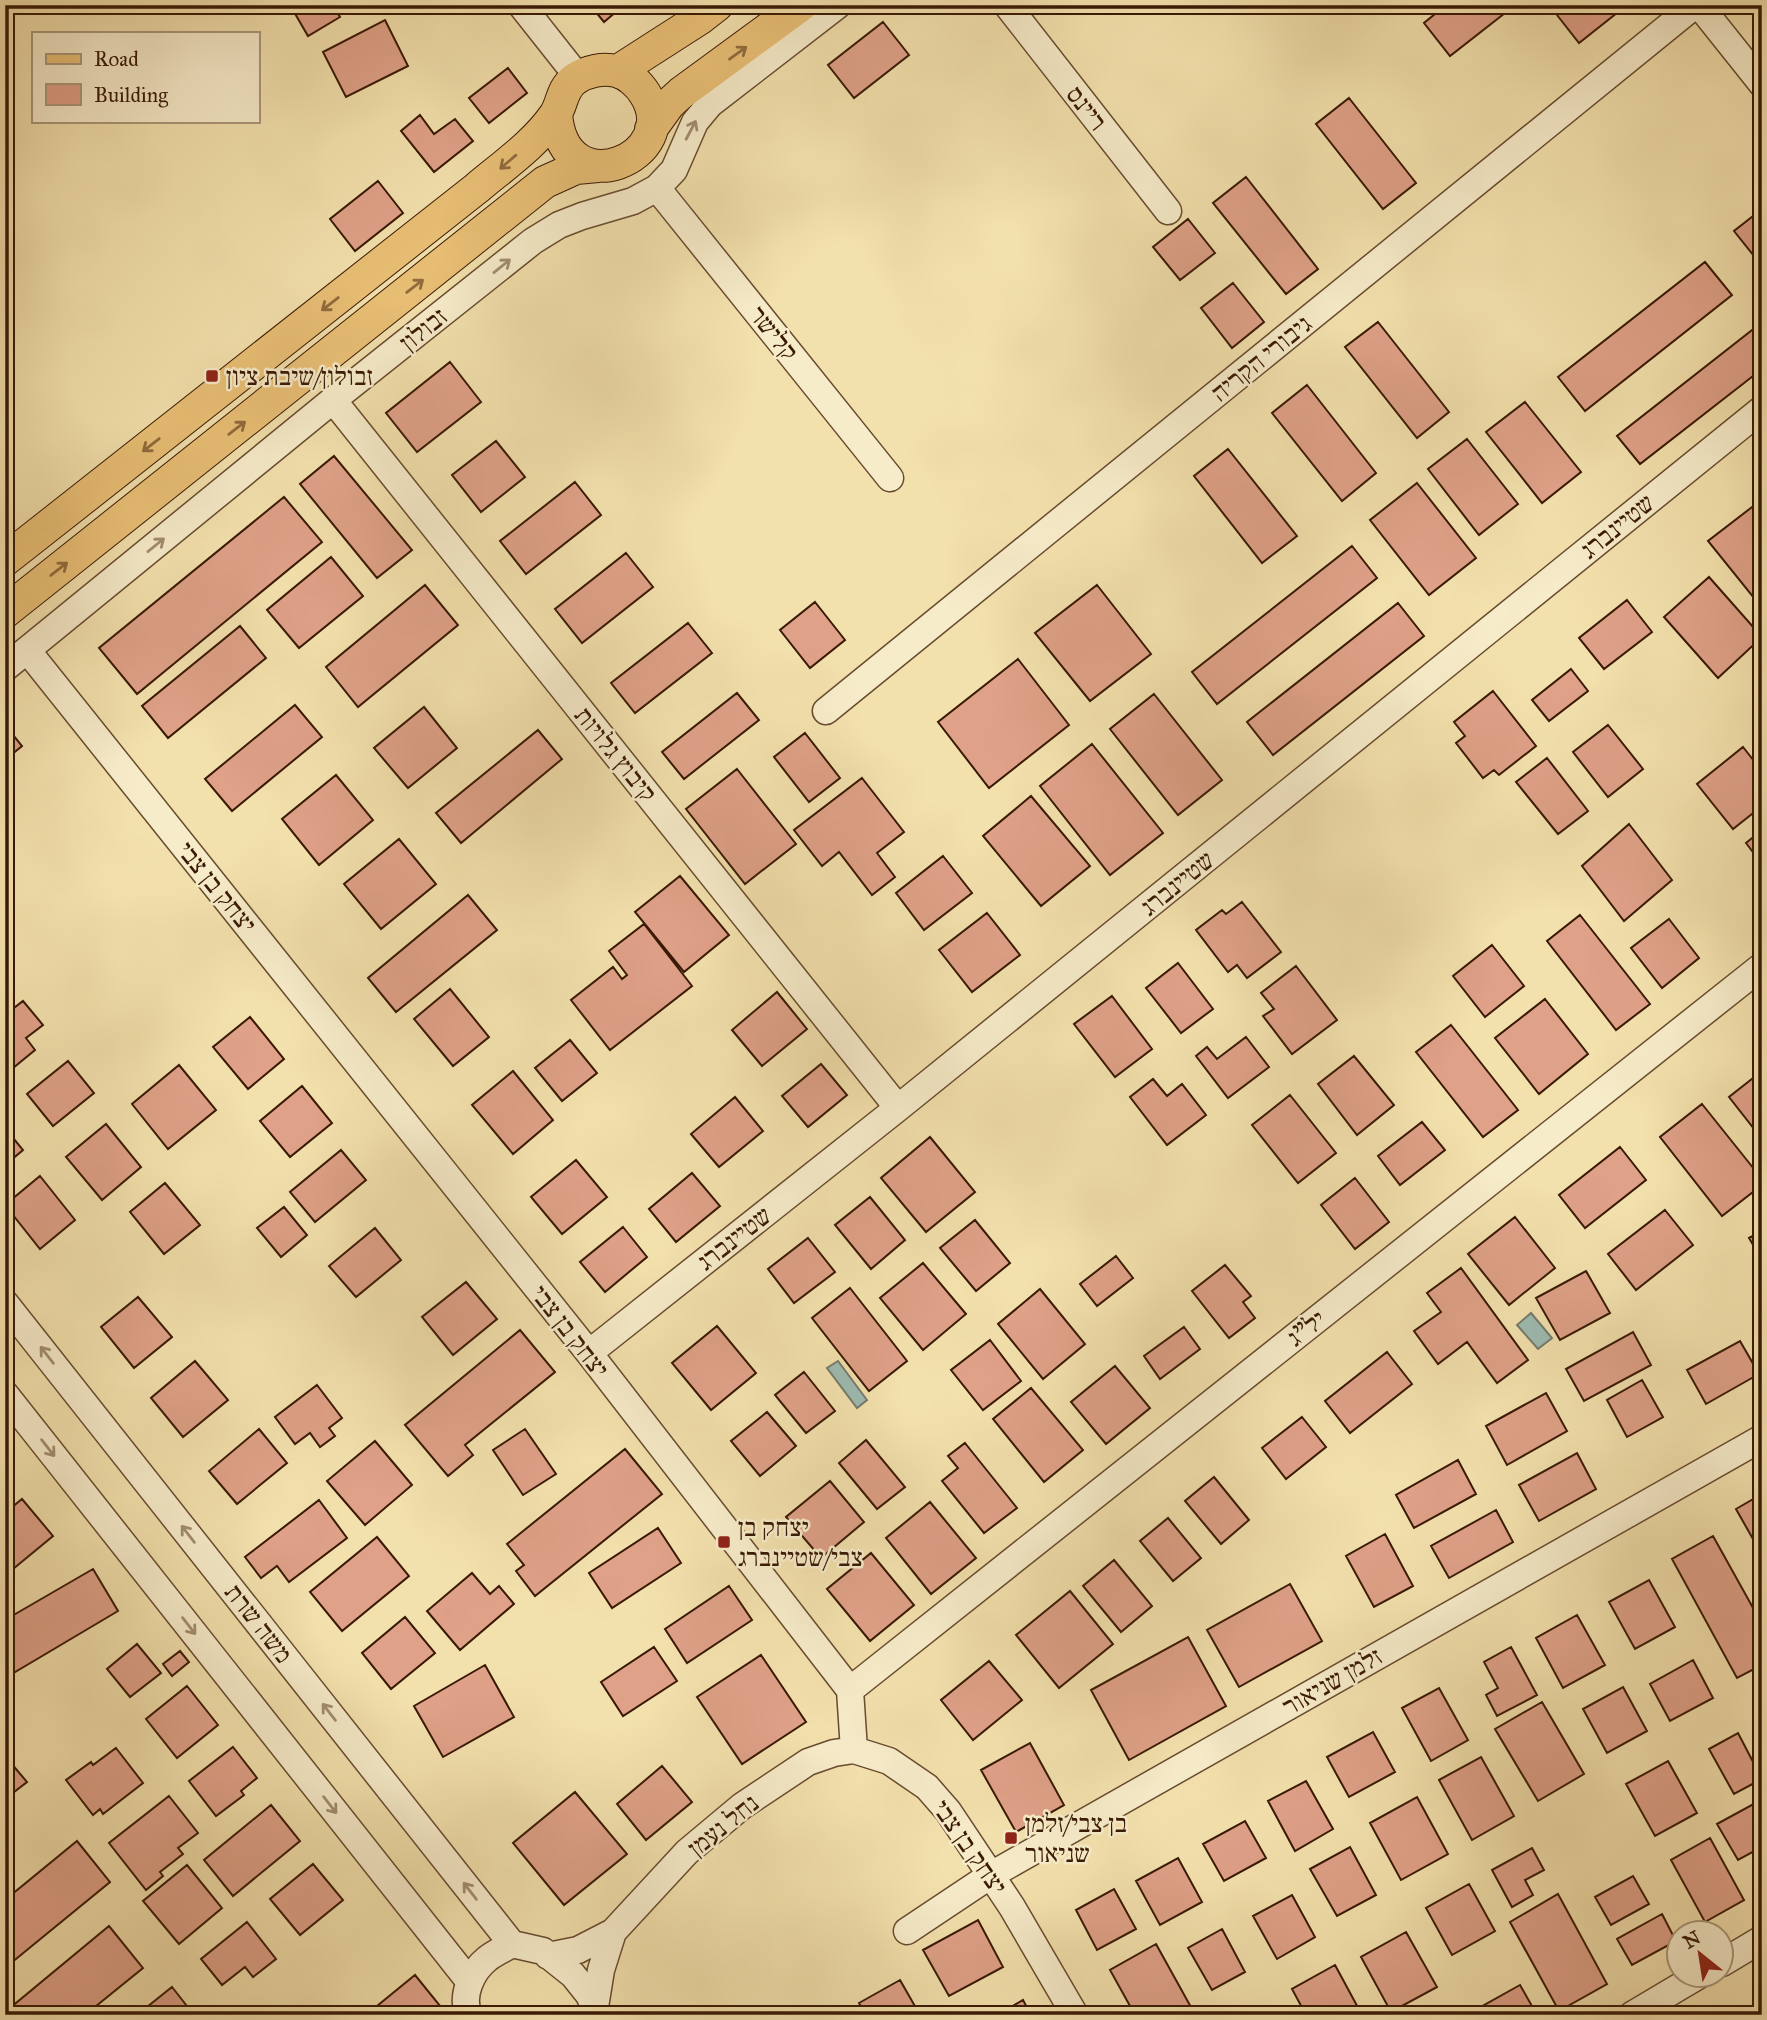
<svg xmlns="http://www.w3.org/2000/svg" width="1767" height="2020" font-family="'IM FELL Great Primer','Frank Ruhl Libre',serif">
<rect width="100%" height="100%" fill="#f3e1ad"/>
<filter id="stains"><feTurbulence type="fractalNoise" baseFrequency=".00286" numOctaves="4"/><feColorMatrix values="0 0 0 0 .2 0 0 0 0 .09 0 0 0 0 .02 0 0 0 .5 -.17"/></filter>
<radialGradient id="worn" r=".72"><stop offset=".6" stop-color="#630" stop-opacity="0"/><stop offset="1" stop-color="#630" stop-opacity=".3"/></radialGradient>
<path fill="#9dbcb2" stroke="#757b6d" stroke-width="2" d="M1531 1313 1552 1338 1538 1349 1517 1325Z
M838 1361 867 1400 857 1408 827 1368Z"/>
<path fill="#dfa188" stroke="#391905" stroke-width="2" d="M290 5H333L340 17 308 36Z
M590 5H624L604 22Z
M1446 5H1500L1505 13 1450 56 1424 23Z
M1569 5H1627L1579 43 1557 15Z
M385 20 408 66 346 97 323 52Z
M883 22 909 55 854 98 828 65Z
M508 68 527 93 489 123 469 98Z
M1349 98 1416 183 1383 209 1316 124Z
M420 115 434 134 455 119 473 141 434 172 401 131Z
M1246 177 1318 269 1286 294 1213 203Z
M378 181 403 213 355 251 330 219Z
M1762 209V266L1734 231Z
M1188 219 1215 253 1180 280 1153 247Z
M1705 262 1732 295 1585 411 1558 377Z
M1233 283 1264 322 1232 348 1201 308Z
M1378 322 1449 412 1417 438 1345 347Z
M1756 327 1762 335V369L1640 464 1617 436Z
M450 362 481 402 417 452 386 413Z
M1307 385 1376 473 1342 501 1272 413Z
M1525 402 1581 472 1542 503 1486 432Z
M1467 439 1518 504 1479 535 1428 469Z
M496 441 525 477 481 512 452 475Z
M1228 449 1297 536 1262 563 1194 476Z
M334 456 412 550 377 578 300 484Z
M575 482 601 515 526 574 500 541Z
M1417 483 1476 558 1429 595 1370 520Z
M284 497 322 542 137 694 99 648Z
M1756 504 1762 511V553L1759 556 1762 560V608L1708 541Z
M1352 546 1377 578 1217 704 1192 672Z
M626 553 653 587 582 643 555 609Z
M331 557 363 596 299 648 267 610Z
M1709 577 1762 637 1718 678 1664 617Z
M425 585 458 625 358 707 326 667Z
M1097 585 1151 654 1090 701 1035 633Z
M1627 600 1652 632 1604 669 1579 638Z
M815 602 845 640 810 668 780 630Z
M1398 603 1424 636 1273 755 1247 722Z
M688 623 712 653 635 713 611 683Z
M240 626 266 658 168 738 142 706Z
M1018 659 1069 725 989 788 938 722Z
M1571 669 1588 691 1549 721 1532 700Z
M1493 691 1536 746 1499 775 1494 770 1483 778 1456 743 1465 736 1454 722Z
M737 693 759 720 684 779 662 752Z
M1154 694 1222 780 1178 815 1110 729Z
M295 705 322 737 232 811 205 779Z
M424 707 457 748 408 788 374 748Z
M5 725 22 746 5 760Z
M1608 725 1643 769 1608 797 1573 752Z
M538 730 562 759 461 843 436 813Z
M805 733 840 778 809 802 774 757Z
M1092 744 1163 833 1110 875 1040 786Z
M1743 747 1762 771V806L1733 829 1697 784Z
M1547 758 1588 811 1558 834 1516 782Z
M737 769 796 844 745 884 686 809Z
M336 775 373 820 319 865 282 819Z
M862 778 904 832 877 853 895 877 872 895 839 852 822 866 794 830Z
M1031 796 1090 866 1041 906 983 836Z
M1629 824 1672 880 1624 921 1582 866Z
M1762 830V864L1746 843Z
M399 839 436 884 381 929 344 884Z
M943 856 972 893 924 930 896 893Z
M680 876 729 935 684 972 635 912Z
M468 895 497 930 396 1012 368 978Z
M1242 902 1281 952 1247 978 1237 965 1228 972 1196 930 1222 910 1226 914Z
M987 913 1020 955 972 992 939 950Z
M1580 915 1650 1004 1616 1030 1547 941Z
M1669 919 1699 958 1662 988 1631 948Z
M644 924 692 986 610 1050 571 1000 613 967 622 979 627 975 609 951Z
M1492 945 1524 986 1485 1017 1453 976Z
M1178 963 1213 1009 1181 1033 1146 988Z
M1296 966 1337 1020 1292 1054 1263 1016 1274 1009 1261 993Z
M450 989 489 1037 453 1066 414 1019Z
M777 992 807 1029 762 1066 732 1030Z
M1112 996 1152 1049 1115 1077 1074 1024Z
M1545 999 1588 1054 1539 1094 1495 1038Z
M23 1001 43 1025 26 1038 35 1050 7 1073 5 1070V1015Z
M250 1017 284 1059 248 1089 213 1047Z
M1451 1025 1518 1110 1483 1137 1416 1052Z
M1246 1037 1269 1067 1228 1098 1196 1056 1207 1047 1217 1059Z
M570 1040 597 1073 562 1101 535 1068Z
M1354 1056 1394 1105 1357 1135 1318 1084Z
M68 1061 94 1093 53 1126 27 1094Z
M821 1064 847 1095 808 1127 782 1096Z
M179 1065 216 1110 168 1149 132 1104Z
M513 1071 553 1120 513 1154 472 1105Z
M1762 1071V1139L1729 1097Z
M1153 1079 1167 1096 1182 1084 1206 1115 1167 1145 1130 1097Z
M302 1086 332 1123 290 1157 260 1121Z
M1290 1095 1336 1153 1298 1183 1252 1125Z
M735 1097 763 1131 719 1167 691 1134Z
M1702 1104 1762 1179V1185L1722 1216 1660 1137Z
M1422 1122 1445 1150 1400 1185 1378 1156Z
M106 1124 141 1167 102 1200 66 1157Z
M5 1128 23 1150 5 1165Z
M930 1137 975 1192 926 1232 881 1178Z
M1620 1147 1646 1180 1585 1228 1559 1195Z
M341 1150 366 1180 315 1222 290 1192Z
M576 1160 607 1197 562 1234 531 1197Z
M692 1173 720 1206 676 1242 649 1209Z
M40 1176 75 1220 40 1249 5 1205Z
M1355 1178 1389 1222 1355 1249 1321 1205Z
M165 1183 200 1225 164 1254 130 1212Z
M870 1197 905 1240 871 1269 835 1225Z
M284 1207 307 1235 281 1257 257 1228Z
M1665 1210 1693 1245 1636 1290 1608 1254Z
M1515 1217 1555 1268 1509 1305 1468 1254Z
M975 1220 1010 1263 976 1291 940 1248Z
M623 1227 647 1257 605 1292 580 1262Z
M375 1228 401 1260 356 1297 329 1266Z
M1762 1231V1260L1749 1238Z
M808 1238 835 1272 794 1303 768 1269Z
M1116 1256 1133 1278 1097 1306 1080 1284Z
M923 1263 966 1314 923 1350 880 1298Z
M1225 1265 1251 1296 1243 1302 1255 1318 1229 1338 1192 1291Z
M1461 1268 1528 1360 1497 1383 1467 1342 1438 1364 1414 1331 1441 1312 1427 1293Z
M1586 1271 1610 1313 1560 1340 1536 1298Z
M466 1282 497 1319 453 1355 422 1317Z
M850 1288 907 1361 869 1391 812 1318Z
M1040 1289 1085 1344 1043 1379 998 1324Z
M138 1297 172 1337 134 1368 101 1327Z
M717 1326 756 1373 711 1410 672 1363Z
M1184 1327 1200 1349 1160 1379 1144 1356Z
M520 1330 555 1372 465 1445 473 1455 448 1476 405 1425Z
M1633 1332 1651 1365 1584 1401 1566 1369Z
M990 1340 1021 1381 983 1410 951 1370Z
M1740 1341 1759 1374 1706 1404 1687 1370Z
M1387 1352 1412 1384 1350 1433 1325 1401Z
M195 1361 228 1400 183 1437 151 1398Z
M1115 1366 1150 1408 1106 1444 1071 1402Z
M804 1372 835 1411 806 1433 775 1395Z
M1642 1380 1663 1417 1627 1437 1607 1400Z
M317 1385 342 1418 329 1428 335 1436 320 1447 310 1433 295 1444 275 1417Z
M1031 1388 1083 1450 1044 1482 993 1419Z
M1546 1393 1567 1431 1507 1465 1486 1426Z
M767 1412 796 1446 760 1476 731 1441Z
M1302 1417 1326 1447 1286 1479 1262 1448Z
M259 1429 287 1463 237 1504 209 1471Z
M525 1429 556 1474 523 1495 493 1450Z
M866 1440 905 1487 877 1509 839 1463Z
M375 1441 412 1485 365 1525 327 1481Z
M965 1443 1017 1508 984 1533 942 1481 958 1468 948 1456Z
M625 1449 662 1494 535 1596 516 1571 524 1565 507 1544Z
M1577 1453 1596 1489 1539 1521 1519 1485Z
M1458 1460 1476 1494 1414 1528 1396 1495Z
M1214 1477 1249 1520 1221 1544 1185 1501Z
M830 1481 864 1522 821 1558 786 1517Z
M1762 1494V1555L1736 1509Z
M22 1499 53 1536 7 1574 5 1513Z
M319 1500 347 1538 289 1582 277 1566 261 1578 245 1557Z
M930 1502 976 1558 931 1594 886 1538Z
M1496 1510 1513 1542 1449 1578 1431 1546Z
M1168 1518 1201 1558 1173 1581 1140 1541Z
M658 1528 681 1563 612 1608 589 1573Z
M1385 1534 1413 1586 1374 1607 1346 1556Z
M1713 1536 1762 1624V1665L1737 1678 1672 1559Z
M377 1537 409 1576 342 1631 310 1592Z
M871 1553 914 1605 870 1641 827 1589Z
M1114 1560 1152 1606 1121 1632 1083 1586Z
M93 1569 118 1611 5 1678V1620Z
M472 1573 490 1594 499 1586 514 1604 460 1650 427 1611Z
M1649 1580 1675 1627 1635 1649 1609 1602Z
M1290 1584 1322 1641 1239 1687 1207 1630Z
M729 1586 752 1620 687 1663 665 1629Z
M1070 1591 1113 1644 1059 1688 1016 1635Z
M1577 1615 1605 1665 1563 1688 1536 1638Z
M405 1617 435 1653 391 1689 362 1653Z
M1188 1637 1226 1706 1129 1760 1091 1690Z
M137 1644 161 1673 130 1697 107 1669Z
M654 1647 677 1681 623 1716 601 1682Z
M1511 1647 1537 1695 1497 1716 1486 1695 1498 1688 1484 1662Z
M180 1651 189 1662 172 1676 163 1664Z
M761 1655 806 1722 742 1764 697 1697Z
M1693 1660 1713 1698 1670 1721 1650 1684Z
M989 1661 1022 1700 973 1740 941 1700Z
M485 1665 514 1717 443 1757 414 1706Z
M187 1686 218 1725 177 1758 146 1719Z
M1623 1687 1647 1731 1607 1753 1583 1709Z
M1439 1688 1468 1740 1431 1761 1402 1708Z
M1542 1702 1584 1774 1538 1801 1495 1729Z
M1373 1732 1395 1772 1349 1797 1327 1757Z
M1738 1733 1762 1779 1734 1794 1709 1749Z
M1030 1743 1064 1805 1016 1832 981 1770Z
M233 1747 257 1778 241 1791 244 1795 216 1816 189 1781Z
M116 1748 143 1783 103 1814 100 1809 93 1815 66 1780 91 1762 93 1765Z
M5 1756 27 1782 5 1799Z
M1481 1757 1514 1816 1472 1840 1439 1780Z
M1668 1761 1697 1813 1655 1836 1626 1784Z
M662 1766 692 1802 646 1840 617 1804Z
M1306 1781 1333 1829 1295 1851 1268 1801Z
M575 1792 627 1854 564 1905 513 1843Z
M169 1796 198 1833 178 1848 183 1854 160 1872 163 1876 146 1890 109 1843Z
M1417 1797 1448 1854 1401 1880 1370 1823Z
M1759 1801 1762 1805V1847L1738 1860 1717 1824Z
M271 1805 300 1841 233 1896 204 1860Z
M1245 1821 1266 1858 1224 1881 1203 1844Z
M1710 1838 1744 1900 1705 1922 1671 1860Z
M77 1841 110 1882 5 1968V1900Z
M1350 1847 1376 1895 1337 1916 1310 1869Z
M1532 1848 1544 1870 1525 1880 1533 1895 1512 1907 1492 1870Z
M1178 1858 1202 1902 1160 1925 1136 1881Z
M313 1864 343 1900 300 1935 270 1899Z
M187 1865 222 1908 179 1944 143 1901Z
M1633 1876 1649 1904 1611 1925 1595 1897Z
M1469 1884 1495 1931 1452 1955 1426 1908Z
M1114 1889 1136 1929 1097 1950 1076 1910Z
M1558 1894 1607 1984 1559 2011 1510 1922Z
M1292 1895 1315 1937 1277 1959 1253 1916Z
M1662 1914 1676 1941 1632 1965 1617 1939Z
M978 1920 1003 1967 949 1996 923 1950Z
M247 1922 276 1959 253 1977 245 1967 222 1985 201 1959Z
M109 1926 143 1968 85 2015H15L10 2008Z
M1222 1929 1245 1972 1212 1990 1188 1948Z
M1406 1932 1437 1987 1391 2012 1361 1957Z
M1156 1944 1192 2009 1183 2015H1135L1110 1970Z
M1335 1965 1362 2015H1306L1292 1989Z
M415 1975 445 2012 441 2015H366Z
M900 1980 920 2015H866L859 2003Z
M1520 1985 1537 2015H1483L1479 2008Z
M172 1987 194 2015H137Z
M1023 2000 1031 2015H997Z"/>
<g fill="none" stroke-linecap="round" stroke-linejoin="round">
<g stroke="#684b2f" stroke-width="29">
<path id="minor" d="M521 5 578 77
M1007 5 1168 211
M1699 5 1762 84
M657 188 890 478
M333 400 898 1108
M27 650 589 1353 850 1690 854 1750
M5 668 333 400 533 241 559 225 582 216 633 201 657 188 674 170 695 122 710 104 838 5
M826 711 1695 5
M5 1303 512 1944
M589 1353 898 1108 1762 409
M5 1394 469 1981
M850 1690 1762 966
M907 1931 991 1875 1762 1438
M548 1956 578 1950 613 1932 687 1852 742 1806 808 1762 834 1753 854 1750 889 1761 927 1787 948 1811 1012 1907 1075 2015
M1722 1963 1762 1939
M595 2007 601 1970 613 1932
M469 2015C460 1996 472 1971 487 1959 494 1953 504 1949 512 1944L543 1951 573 1975 589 1995 598 2015
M1632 2015 1701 1974"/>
</g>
<g stroke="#391905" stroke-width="34">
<path id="major" d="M618 71 699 19 717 5
M651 129 669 104 681 93 801 5
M5 560 477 188C503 166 535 144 555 115 563 103 561 90 575 79 587 71 603 68 616 71 628 74 639 84 645 94 685 156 564 209 556 114
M5 612 545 182 576 168 598 166"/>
</g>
<use href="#minor" stroke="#f7ecca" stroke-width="26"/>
<use href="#major" stroke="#eac076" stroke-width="32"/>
</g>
<defs><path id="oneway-shaft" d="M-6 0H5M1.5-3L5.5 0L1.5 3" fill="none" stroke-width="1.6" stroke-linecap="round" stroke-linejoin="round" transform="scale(1.75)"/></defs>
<g stroke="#926c3e">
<use href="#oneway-shaft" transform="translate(738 53) rotate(-36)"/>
<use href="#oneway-shaft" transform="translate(508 162) rotate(139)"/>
<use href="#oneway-shaft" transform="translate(415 286) rotate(-38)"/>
<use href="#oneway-shaft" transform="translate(330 304) rotate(142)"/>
<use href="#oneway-shaft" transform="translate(237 428) rotate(-38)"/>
<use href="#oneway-shaft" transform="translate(151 445) rotate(142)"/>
<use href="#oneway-shaft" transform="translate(59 569) rotate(-38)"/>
</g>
<g stroke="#a28d71">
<use href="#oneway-shaft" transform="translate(691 130) rotate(-62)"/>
<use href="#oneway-shaft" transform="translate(502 266) rotate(-39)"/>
<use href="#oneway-shaft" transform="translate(156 545) rotate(-39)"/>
<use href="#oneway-shaft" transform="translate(47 1355) rotate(-128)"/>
<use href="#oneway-shaft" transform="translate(48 1448) rotate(52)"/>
<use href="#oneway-shaft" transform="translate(188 1534) rotate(-128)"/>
<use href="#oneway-shaft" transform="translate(189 1626) rotate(52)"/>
<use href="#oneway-shaft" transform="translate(329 1712) rotate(-128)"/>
<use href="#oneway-shaft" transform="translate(330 1805) rotate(52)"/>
<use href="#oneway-shaft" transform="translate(470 1891) rotate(-128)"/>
</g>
<g fill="#8f2418" stroke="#f7ecca" stroke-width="2.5">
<rect x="205" y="369" width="14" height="14" rx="3.5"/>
<rect x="717" y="1535" width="14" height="14" rx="3.5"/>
<rect x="1004" y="1831" width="14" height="14" rx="3.5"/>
</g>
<g text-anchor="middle" stroke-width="5" stroke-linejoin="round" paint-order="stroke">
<g font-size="26" fill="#391905" stroke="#f7ecca">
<text transform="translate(1087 108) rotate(52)" y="9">ריינס</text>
<text transform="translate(423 329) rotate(-39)" y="9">זבולון</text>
<text transform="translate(774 333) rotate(51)" y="9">קלישר</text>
<text transform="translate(1261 358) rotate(-39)" y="9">גיבורי הקריה</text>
<text transform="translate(1617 526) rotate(-39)" y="9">שטיינברג</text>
<text transform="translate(616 754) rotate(51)" y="9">קיבוץ גלויות</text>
<text transform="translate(1177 883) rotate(-39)" y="9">שטיינברג</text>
<text transform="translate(217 887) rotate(51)" y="9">יצחק בן צבי</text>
<text transform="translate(734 1238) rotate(-38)" y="9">שטיינברג</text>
<text transform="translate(1306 1328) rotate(-38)" y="9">יל"ג</text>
<text transform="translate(570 1331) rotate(52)" y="9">יצחק בן צבי</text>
<text transform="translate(259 1623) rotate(52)" y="9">משה שרת</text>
<text transform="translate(1332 1681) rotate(-30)" y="9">זלמן שניאור</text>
<text transform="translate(723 1825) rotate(-39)" y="9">נחל נעמן</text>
<text transform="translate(970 1847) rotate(55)" y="9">יצחק בן צבי</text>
</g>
<g font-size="26" fill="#391905" stroke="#f7ecca" text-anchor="start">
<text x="226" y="385">זבולון/שיבת ציון</text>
<text x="738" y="1536">יצחק בן<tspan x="738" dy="30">צבי/שטיינברג</tspan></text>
<text x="1025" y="1832">בן צבי/זלמן<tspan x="1025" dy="30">שניאור</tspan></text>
</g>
</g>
<rect width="1767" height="2020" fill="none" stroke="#f3e1ad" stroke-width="28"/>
<rect x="7" y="7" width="1753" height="2006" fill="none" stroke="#391905" stroke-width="3.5"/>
<rect x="14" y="14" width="1739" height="1992" fill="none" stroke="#391905" stroke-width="2"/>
<rect x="32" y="32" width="228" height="91" fill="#f7ecca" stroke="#ab987b" stroke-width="2"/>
<rect x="46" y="54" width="35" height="10" fill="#eac076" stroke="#ab987b" stroke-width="2"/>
<text x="94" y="66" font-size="21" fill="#391905">Road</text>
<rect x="46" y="84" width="35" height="21" fill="#dfa188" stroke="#ab987b" stroke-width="2"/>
<text x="94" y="102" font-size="21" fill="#391905">Building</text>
<g transform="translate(1700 1954) rotate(330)"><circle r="33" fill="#f7ecca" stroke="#ab987b" stroke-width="2"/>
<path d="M0-5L12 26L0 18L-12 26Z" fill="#8f2418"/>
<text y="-10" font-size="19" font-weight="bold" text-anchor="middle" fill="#391905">N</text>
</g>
<rect width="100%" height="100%" filter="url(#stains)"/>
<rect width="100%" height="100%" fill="url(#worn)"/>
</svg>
